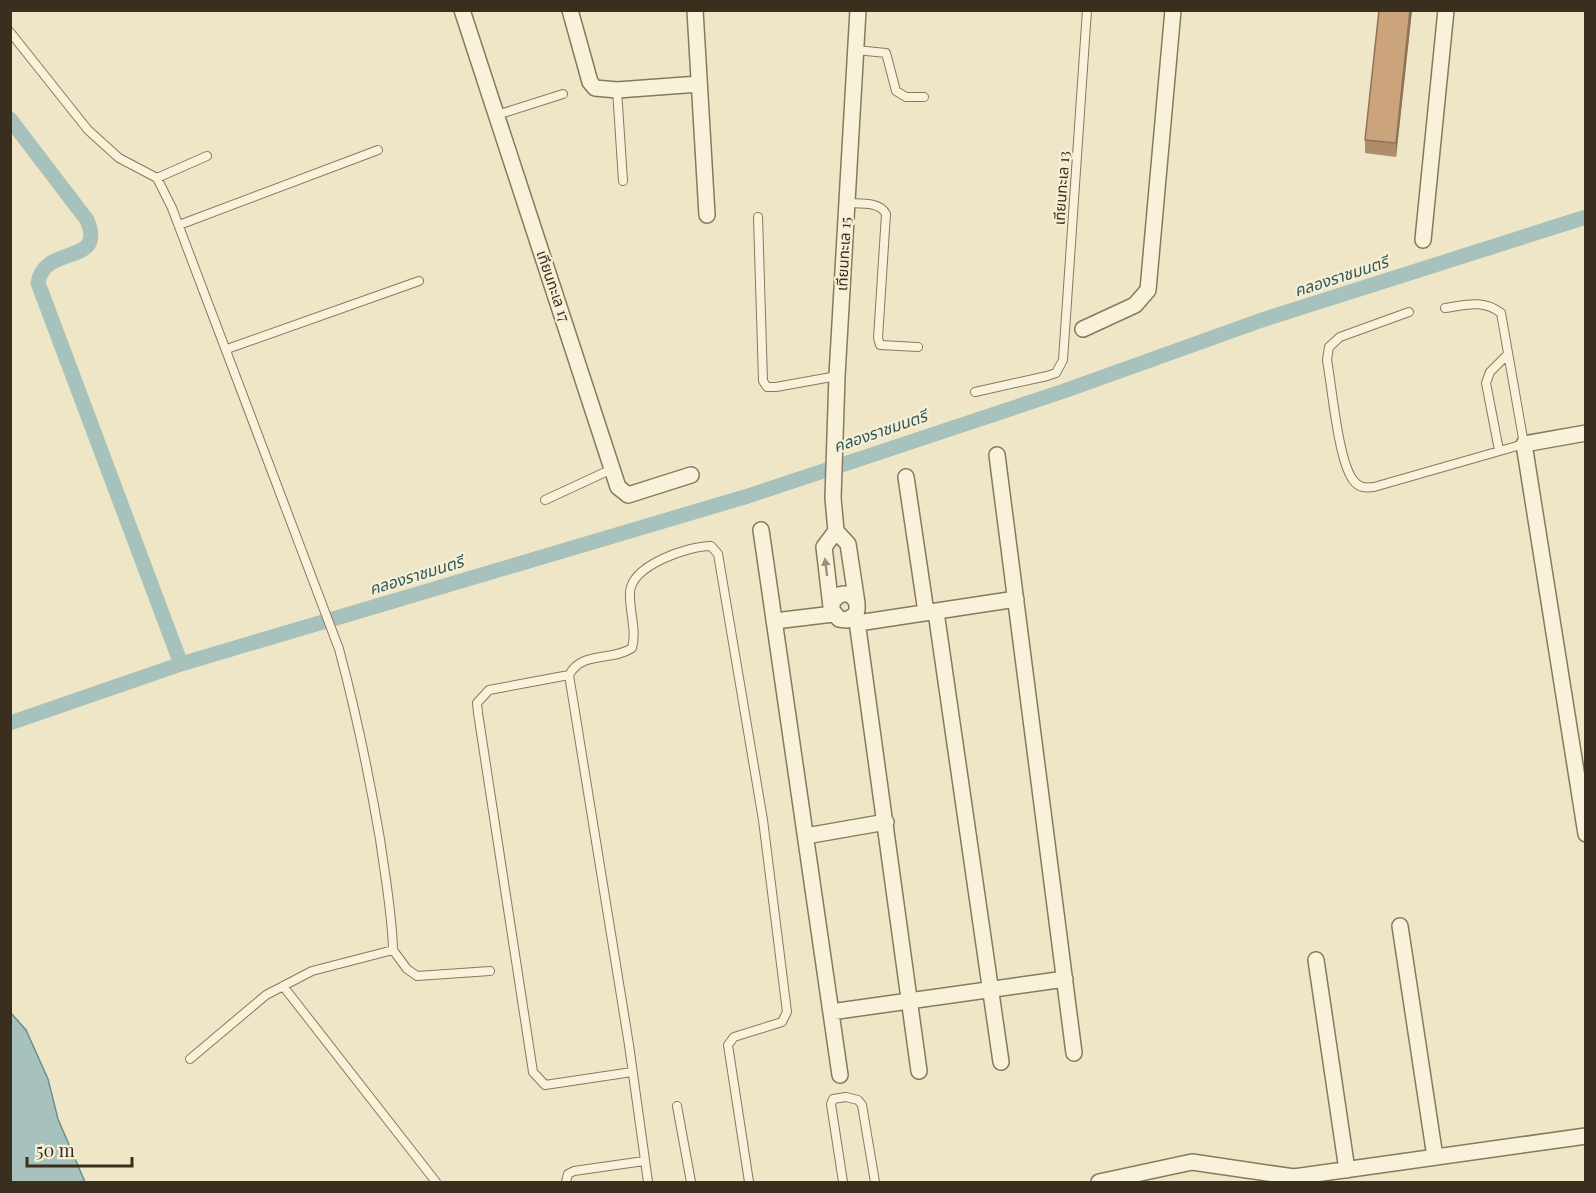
<svg xmlns="http://www.w3.org/2000/svg" width="1596" height="1193" font-family="'Playfair Display','Noto Sans Thai',serif">
<rect width="100%" height="100%" fill="#eee6c6"/>
<path fill="#a7c2bc" stroke="#6e908b" stroke-width="1.5" d="M10 1012 26 1030 48 1079 58 1119 85 1182H11Z"/>
<g fill="none" stroke-linecap="round" stroke-linejoin="round">
<path stroke="#a7c2bc" stroke-width="15" d="M10 119 87 220C107 267 44 243 38 283L181 664 10 723
M181 664 748 496 1064 391 1262 320 1586 217"/>
<g stroke="#8a785c" stroke-width="10">
<path id="lane" d="M10 32 88 130 119 158 157 178 172 208 339 649C356 712 369 775 380 839 385 876 392 912 393 950L312 971 266 995 190 1059
M856 50 886 53 896 91 906 97H924
M617 90 623 181
M497 115 563 94
M157 178 207 156
M846 203C859 204 880 201 886 214L878 338 880 345 918 347
M758 217 763 381 767 387H776L837 376
M179 225 378 150
M1409 312 1340 337 1329 347 1327 360C1332 387 1338 460 1353 480 1359 488 1365 488 1374 487L1524 444 1501 313C1483 299 1466 305 1445 308
M227 349 419 281
M975 392 1047 376 1056 373 1063 360 1087 10
M1499 450 1486 383 1490 372 1508 354
M545 500 612 469
M569 675C583 650 611 662 632 648 637 630 629 611 630 592 632 565 688 546 711 546L718 554 763 820 787 1012 782 1022 734 1037 728 1045 749 1182
M393 950 407 969 417 976 490 971
M283 986 436 1182
M632 1072 545 1085 533 1072 478 713 477 703 489 690 569 675 629 1045 648 1182
M677 1106 691 1182
M566 1182 568 1174 574 1171 644 1161
M843 1182 831 1104 833 1099 846 1097 858 1100 862 1105 875 1182"/>
</g>
<g stroke="#8a785c" stroke-width="18">
<path id="street" d="M462 10 618 487 628 495 691 475
M570 10 590 82 595 88 617 90 699 84
M695 10 707 215
M1423 240 1446 10
M1083 329 1135 305 1148 290 1173 10
M1586 433 1524 444 1586 834
M997 455 1074 1053
M906 477 926 612
M761 530 840 1075
M857 603 848 544 836 531 833 498 837 376 858 10
M831 607 824 547 836 531
M936 612 1001 1062
M856 614 847 620 839 619 832 610V602L839 595C852 591 860 601 856 614L919 1071
M775 621 833 614
M858 623 1016 599
M806 836 886 822
M1400 926 1435 1157
M1316 960 1347 1170
M831 1012 1065 979
M1099 1182 1192 1162 1294 1177 1586 1136"/>
</g>
<use href="#lane" stroke="#f9f2da" stroke-width="8"/>
<use href="#street" stroke="#f9f2da" stroke-width="15"/>
</g>
<path fill="#af8d6b" d="M1379 10H1412L1396 157 1365 153V140Z"/>
<path fill="#8f7357" d="M1410 10H1412L1396 157V143Z"/>
<path fill="#cca47c" stroke="#8f7357" stroke-width="1.5" d="M1379 10H1410L1396 143 1365 140Z"/>
<defs><path id="oneway-solid" d="M-6-.8H1V-3.2L6.5 0L1 3.2V.8H-6Z" transform="scale(1.5)"/></defs>
<use fill="#9a907c" href="#oneway-solid" transform="translate(826 567) rotate(-97)"/>
<g text-anchor="middle" stroke-width="4.5" stroke-linejoin="round" paint-order="stroke">
<g font-size="15" fill="#3a2e1f" stroke="#f6efd6">
<text transform="translate(1062 188) rotate(-86)" y="5">เทียนทะเล 13</text>
<text transform="translate(844 254) rotate(-87)" y="5">เทียนทะเล 15</text>
<text transform="translate(553 286) rotate(71)" y="5">เทียนทะเล 17</text>
</g>
<g font-size="16" font-style="italic" fill="#2f5959" stroke="#f6efd6">
<text transform="translate(1341 276) rotate(-18)" y="6">คลองราชมนตรี</text>
<text transform="translate(880 431) rotate(-19)" y="6">คลองราชมนตรี</text>
<text transform="translate(416 575) rotate(-17)" y="6">คลองราชมนตรี</text>
</g>
</g>
<rect width="1596" height="1193" fill="none" stroke="#3a2e1f" stroke-width="24"/>
<path d="M27 1157v9h105v-9" fill="none" stroke="#3a2e1f" stroke-width="3"/>
<text x="36" y="1157" font-size="18" fill="#3a2e1f" stroke="#f6efd6" stroke-width="4.5" paint-order="stroke">50 m</text>
</svg>
